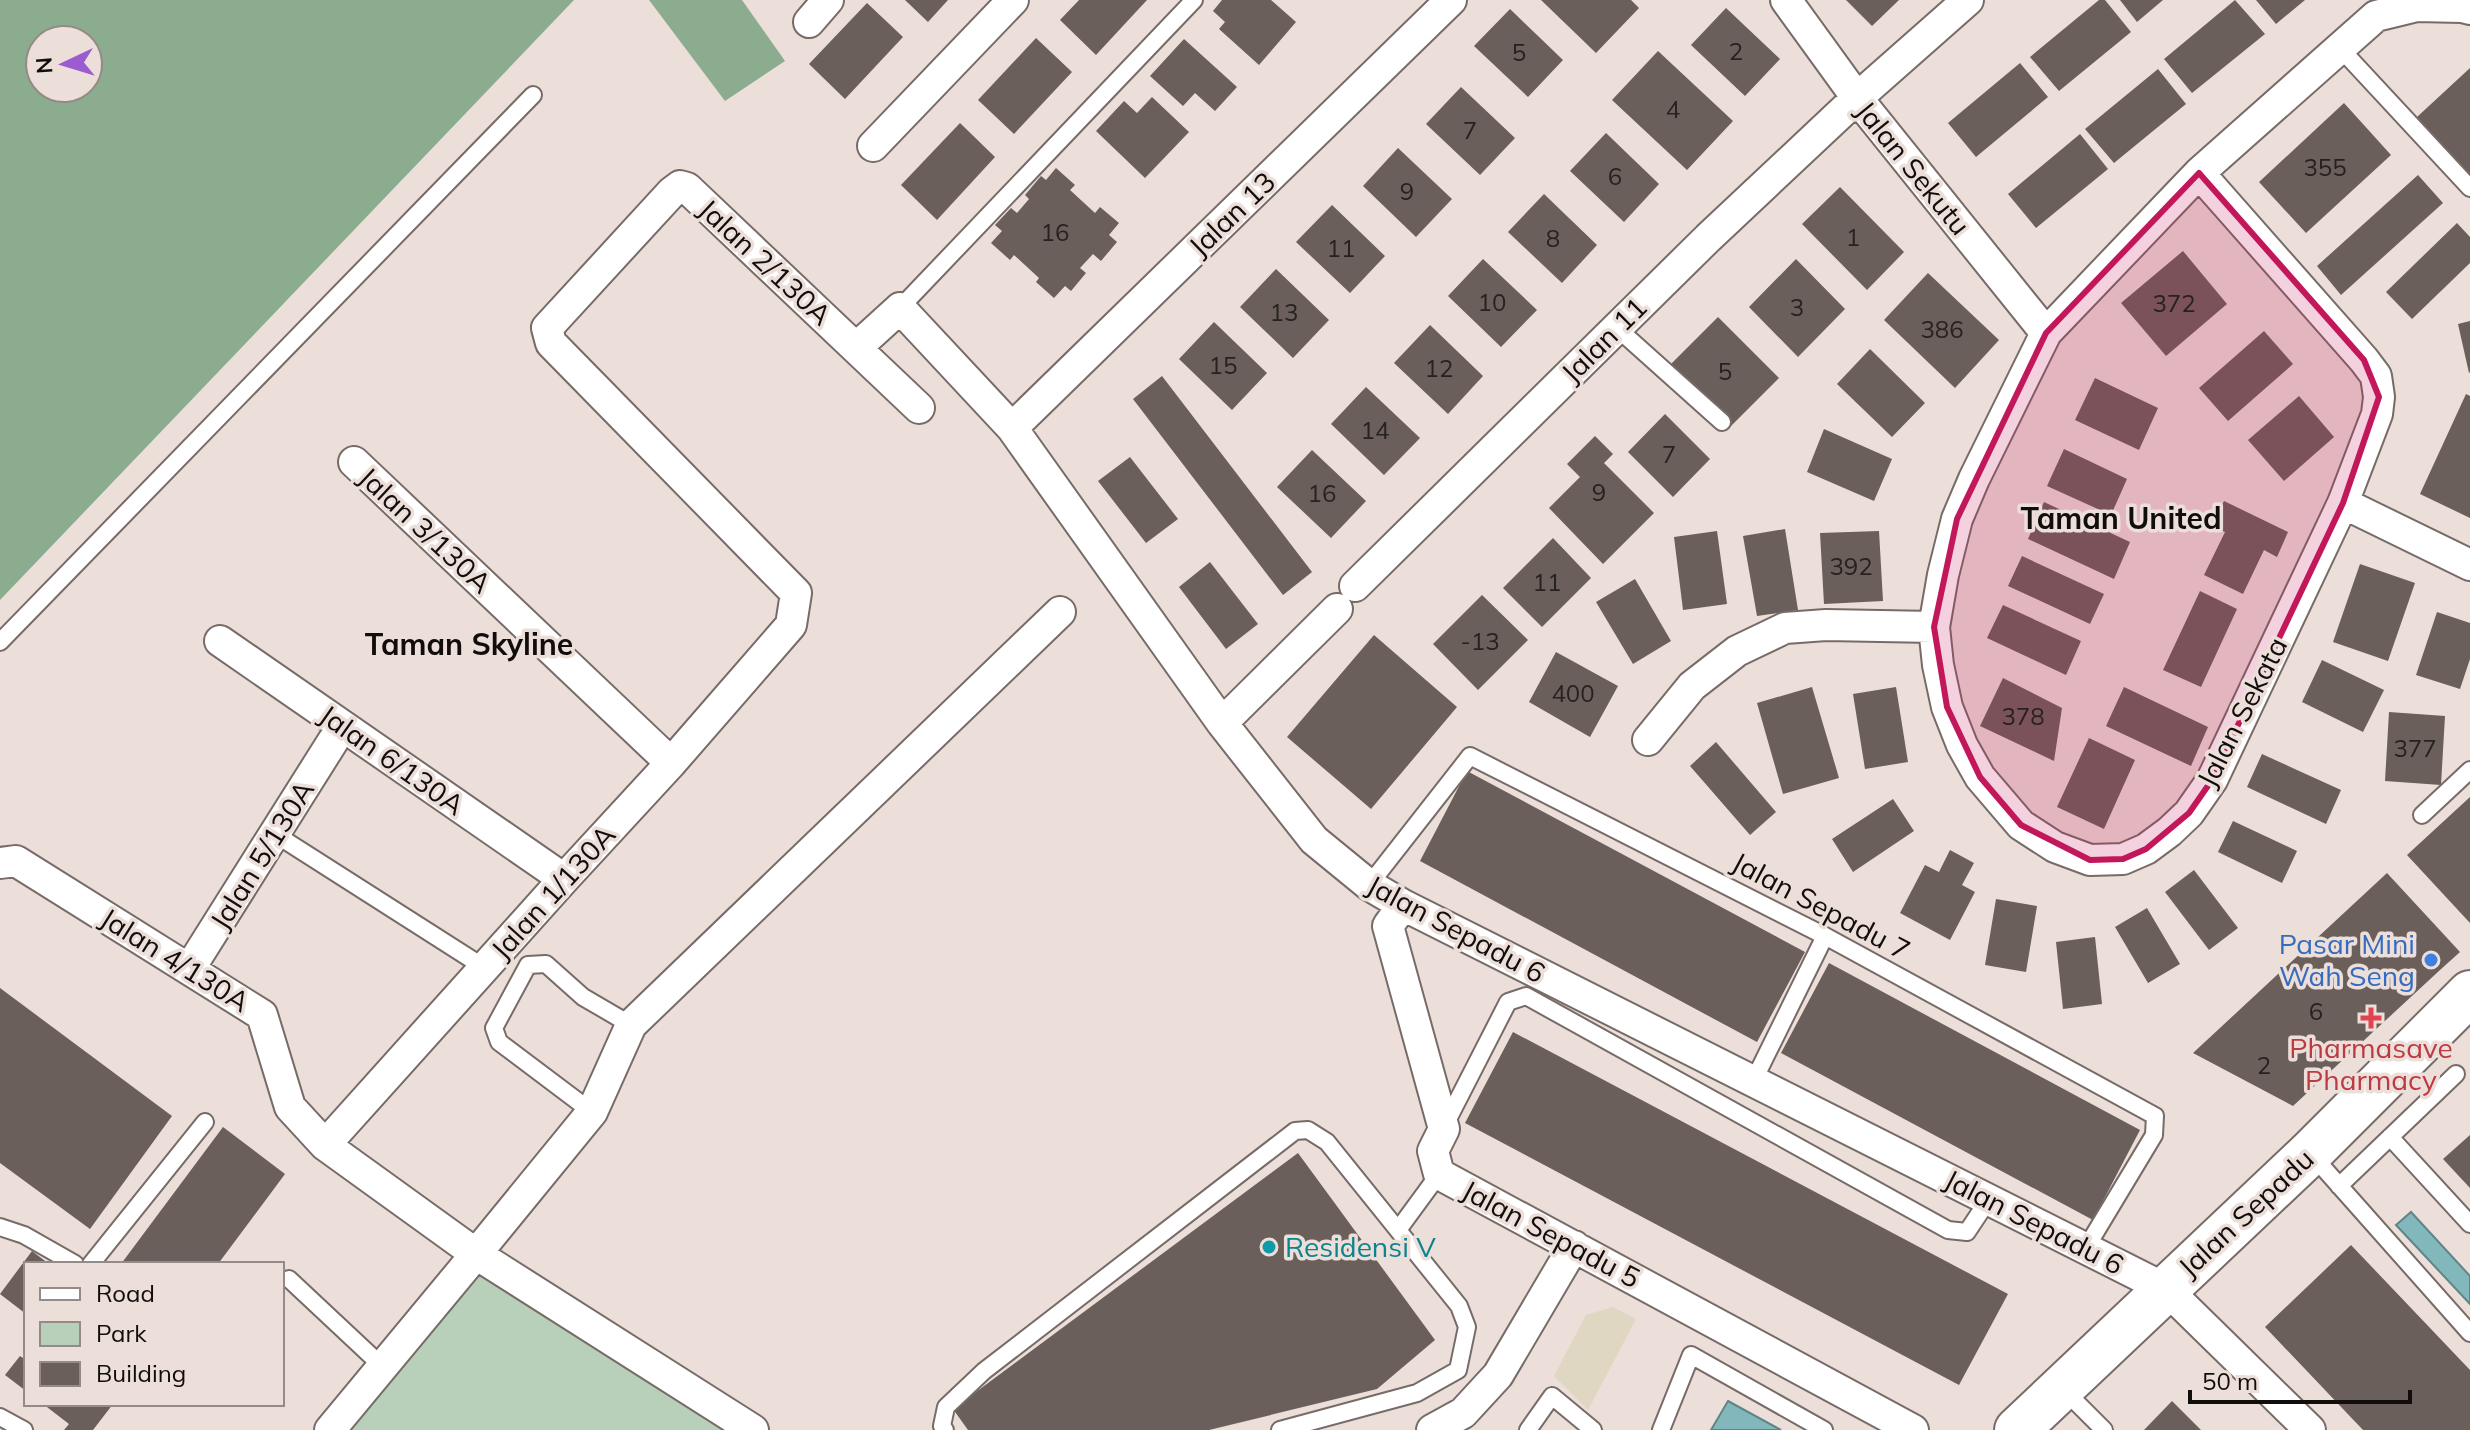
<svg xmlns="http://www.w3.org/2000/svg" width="2470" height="1430" font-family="Mulish,sans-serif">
<rect width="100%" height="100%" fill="#ecded9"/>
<path fill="#e0d7c2" d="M1613 1307 1636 1319 1588 1410 1554 1376 1586 1315Z"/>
<path fill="#b8d0b9" d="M474 1271 737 1430H345Z"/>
<path fill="#8bac8e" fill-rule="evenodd" d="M0 0H574L0 600ZM40 40H88V88H40Z
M649 0H742L785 61 725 101Z"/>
<path fill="#82b8bb" stroke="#608586" stroke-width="2" d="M2411 1212 2470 1276V1304L2396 1225Z
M1728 1401 1781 1430H1711Z"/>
<path fill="#6a5f5a" d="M905 0H948L928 22Z
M1079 0H1147L1096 55 1060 20Z
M1222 0H1271L1296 22 1259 65 1219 29 1225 22 1213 11Z
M1541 0H1631L1639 8 1596 53Z
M1846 0H1899L1872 26Z
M2099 0H2105L2131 32 2059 91 2030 57Z
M2120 0H2163L2137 22Z
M2235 0 2265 34 2192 93 2164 59Z
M2256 0H2305L2276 24Z
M867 3 903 37 845 99 809 64Z
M1726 8 1780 59 1745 96 1691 45Z
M1510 9 1563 60 1528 97 1474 46Z
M1036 38 1072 72 1014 134 978 100Z
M1184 39 1237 87 1215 111 1195 93 1183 106 1150 76Z
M1658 51 1733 121 1687 170 1612 100Z
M2020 63 2048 97 1976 157 1948 123Z
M2470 68V175L2417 117Z
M2158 69 2186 104 2114 163 2085 129Z
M1461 87 1515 138 1480 175 1426 124Z
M1152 97 1189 132 1145 178 1096 131 1124 101 1137 113Z
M2344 103 2391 155 2306 233 2259 182Z
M960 123 995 157 937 220 901 185Z
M1606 133 1659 184 1624 222 1570 171Z
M2080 134 2108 169 2036 228 2008 194Z
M1398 148 1452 199 1416 237 1363 186Z
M1056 168 1075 185 1070 190 1095 213 1100 207 1119 223 1109 235 1117 242 1101 261 1093 254 1080 268 1086 273 1071 291 1065 286 1054 298 1036 282 1039 278 1014 255 1010 260 991 243 1002 231 995 225 1011 208 1017 213 1029 199 1025 195 1041 176 1046 180Z
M2418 175 2443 203 2341 295 2317 266Z
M1840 187 1904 252 1867 290 1802 224Z
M1544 194 1597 245 1562 283 1508 232Z
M1332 205 1385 256 1350 293 1296 242Z
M2457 223 2470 237V263L2412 319 2386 292Z
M2183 251 2227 304 2166 356 2121 303Z
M1483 259 1537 310 1501 347 1448 296Z
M1796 259 1845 309 1798 357 1749 307Z
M1276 269 1329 320 1293 358 1240 307Z
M1928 273 1999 340 1955 388 1884 320Z
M1718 317 1779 378 1731 426 1670 365Z
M2470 321V372L2469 373 2458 324Z
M1214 322 1267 373 1232 410 1179 359Z
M1430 325 1483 376 1448 414 1394 363Z
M2264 331 2293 364 2228 421 2199 388Z
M1870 349 1925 403 1892 437 1837 384Z
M1162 376 1312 572 1283 595 1133 399Z
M2095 378 2158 408 2139 450 2075 420Z
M1366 387 1420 438 1384 475 1331 424Z
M2466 394 2470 396V518L2420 494Z
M2299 396 2334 437 2284 481 2248 440Z
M1665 414 1710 459 1673 497 1628 452Z
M1824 429 1892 459 1874 501 1807 472Z
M1595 436 1613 454 1604 463 1654 513 1603 564 1549 508 1580 477 1567 464Z
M2064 449 2127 479 2111 515 2047 486Z
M1312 450 1366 501 1331 538 1277 487Z
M1130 457 1178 519 1146 543 1098 481Z
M2224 501 2288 532 2277 557 2264 550 2243 594 2204 575 2225 532 2212 526Z
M2044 502 2130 542 2114 579 2028 539Z
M1785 529 1798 610 1757 616 1743 536Z
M1717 531 1727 604 1683 610 1674 537Z
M1879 531 1883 601 1824 604 1820 533Z
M1553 538 1591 578 1542 627 1503 588Z
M2022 556 2104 594 2090 624 2008 586Z
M1210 562 1258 624 1226 649 1179 587Z
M2360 564 2415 583 2388 661 2333 642Z
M1635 579 1671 641 1633 664 1596 602Z
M2200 591 2237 609 2201 687 2163 670Z
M1482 595 1528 640 1478 690 1433 644Z
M2003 605 2081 641 2066 675 1987 638Z
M2437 612 2470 623V659L2460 689 2416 675Z
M1374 635 1457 707 1371 809 1287 737Z
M1556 652 1618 686 1590 737 1529 702Z
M2322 660 2384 690 2363 732 2302 702Z
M2003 678 2062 708 2054 761 1980 726Z
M1812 687 1839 778 1783 794 1757 703Z
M1896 687 1908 762 1865 769 1853 694Z
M2124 687 2208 727 2191 766 2106 726Z
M2389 712 2445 716 2441 785 2385 781Z
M2089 738 2135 760 2104 829 2057 807Z
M1716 742 1776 812 1750 835 1690 766Z
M2262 754 2341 790 2326 824 2247 787Z
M1467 771 1805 952 1757 1042 1420 861Z
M2470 797V923L2407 855Z
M1893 799 1914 831 1853 872 1832 839Z
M2233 821 2297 851 2282 883 2218 852Z
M1950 850 1974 863 1962 885 1975 892 1950 940 1900 913 1925 865 1939 872Z
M2194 870 2238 928 2209 950 2165 892Z
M2387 873 2460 952 2440 970 2293 1106 2193 1053Z
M1996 899 2037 906 2026 972 1985 965Z
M2147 908 2180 964 2148 983 2115 927Z
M2095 937 2102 1004 2063 1009 2056 942Z
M1829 963 2140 1130 2093 1220 1781 1053Z
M0 988 172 1116 90 1229 0 1163Z
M1513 1032 2008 1294 1959 1385 1465 1123Z
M223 1127 285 1174 218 1264H121Z
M2470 1135V1188L2443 1159Z
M1298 1153 1435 1340 1377 1389 1209 1430H968L953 1409Z
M2351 1245 2470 1370V1430H2363L2265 1327Z
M32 1251 49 1264H26V1314L0 1294Z
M20 1356 26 1360V1391L5 1375Z
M2172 1401 2201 1430H2144Z
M43 1404H113L93 1430H64L69 1424Z"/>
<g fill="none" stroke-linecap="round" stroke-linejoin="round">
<g stroke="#776b67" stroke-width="20">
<path id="lane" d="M2339 47 2470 188
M900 308 1194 0
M1617 328 1722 422
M0 642 533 95
M2422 815 2470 770
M275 834 485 968
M1369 885 1470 756 1825 936 2155 1116 2154 1135 2086 1248
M1753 1082 1825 936
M592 1112 499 1042 494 1028 528 965 546 964 583 997 631 1025
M1444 1127 1508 1002 1526 996 1948 1230 1967 1232 1989 1199
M2390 1137 2470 1224
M2312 1155 2470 1333
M2339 1186 2456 1074
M0 1227 24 1235 75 1264
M1398 1230 1439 1174
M91 1264 205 1122
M289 1279 383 1367
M2063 1389 2104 1430
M0 1417 24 1430
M945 1430 942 1426 946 1407 984 1371 1295 1131 1308 1130 1327 1142 1459 1306 1467 1327 1458 1370 1417 1393 1280 1430
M1528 1430 1552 1396 1593 1430
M1661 1430 1691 1355 1824 1430"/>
</g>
<g stroke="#776b67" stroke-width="34">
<path id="street" d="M1786 0 1857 98 2046 333
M809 22 828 0
M873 146 1013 0
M2199 173 2364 360 2376 376 2379 397 2377 414 2343 503 2212 780 2189 813 2169 832 2146 849 2123 859 2090 860 2055 847 2021 825 1980 777 1962 745 1947 707 1938 665 1934 627 1943 575 1957 519 1974 479 2046 333 2199 173 2376 16 2417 6 2462 7 2470 9
M856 348 900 308 1012 428 1222 723 1314 840 1369 885 1403 905 2166 1289 2310 1430
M1012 428 1451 0
M354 462 671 763
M2343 503 2470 565
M1355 586 1708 238 1857 98 1968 0
M220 641 564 879
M1222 723 1337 609
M1648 740 1692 686 1737 651 1785 628 1826 625 1934 627
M0 863 16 861 262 1015 290 1107 325 1145 476 1254 330 1430
M1403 905 1388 926 1444 1129 1433 1151 1439 1174 1913 1430
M190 968 333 741
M325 1145 564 879 671 763 791 625 796 593 551 343 547 328 672 192 680 186 687 188 919 408
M753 1430 476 1254 592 1112 631 1025 1060 612
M1432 1430 1463 1413 1498 1375 1574 1246"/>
</g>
<g stroke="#776b67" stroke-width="48">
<path id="secondary" d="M2017 1430 2310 1153 2470 993"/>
</g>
<use href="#lane" stroke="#fff" stroke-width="16"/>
<use href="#street" stroke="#fff" stroke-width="30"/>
<use href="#secondary" stroke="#fff" stroke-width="44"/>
</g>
<path fill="#c2185b" fill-opacity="0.2" stroke="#c2185b" stroke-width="6" stroke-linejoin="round" d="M2199 173 2364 360 2379 397 2343 503 2212 780 2189 813 2146 849 2123 859 2090 860 2021 825 1980 777 1947 707 1934 627 1957 519 2046 333Z"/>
<circle fill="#3f7fe0" stroke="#ecded9" stroke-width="3" cx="2431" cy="960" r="8"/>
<path fill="#e0444e" stroke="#ecded9" stroke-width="3" d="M2367 1006h8v8h8v8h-8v8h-8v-8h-8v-8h8z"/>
<circle fill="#0f9aa8" stroke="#ecded9" stroke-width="3" cx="1269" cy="1247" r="8"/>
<g text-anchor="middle" stroke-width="7" stroke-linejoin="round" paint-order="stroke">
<g font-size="24" fill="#27221f">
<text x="1736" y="60">2</text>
<text x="1519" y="61">5</text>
<text x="1673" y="118">4</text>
<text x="1470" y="139">7</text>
<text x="2325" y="176">355</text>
<text x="1615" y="185">6</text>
<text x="1407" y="200">9</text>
<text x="1055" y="241">16</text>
<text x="1853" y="246">1</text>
<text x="1553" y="247">8</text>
<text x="1341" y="257">11</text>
<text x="1492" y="311">10</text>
<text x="2174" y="312">372</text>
<text x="1797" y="316">3</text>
<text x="1284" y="321">13</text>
<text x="1942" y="338">386</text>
<text x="1223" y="374">15</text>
<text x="1439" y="377">12</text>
<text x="1725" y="380">5</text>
<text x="1375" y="439">14</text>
<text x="1669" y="463">7</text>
<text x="1599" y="501">9</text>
<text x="1322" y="502">16</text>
<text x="1851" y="575">392</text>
<text x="1547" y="591">11</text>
<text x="1480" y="650">-13</text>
<text x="1573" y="702">400</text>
<text x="2023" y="725">378</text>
<text x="2415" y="757">377</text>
<text x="2316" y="1020">6</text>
<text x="2264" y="1074">2</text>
</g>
<g font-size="28" fill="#110d0b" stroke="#ecded9">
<text transform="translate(1913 168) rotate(51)" y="10">Jalan Sekutu</text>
<text transform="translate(1232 214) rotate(-44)" y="10">Jalan 13</text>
<text transform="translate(765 262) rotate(43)" y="10">Jalan 2/130A</text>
<text transform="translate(1604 340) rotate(-45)" y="10">Jalan 11</text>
<text transform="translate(425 530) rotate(43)" y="10">Jalan 3/130A</text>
<text transform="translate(2242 712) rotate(-63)" y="10">Jalan Sekata</text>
<text transform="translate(392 760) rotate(35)" y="10">Jalan 6/130A</text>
<text transform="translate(262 855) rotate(-58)" y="10">Jalan 5/130A</text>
<text transform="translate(553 892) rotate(-48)" y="10">Jalan 1/130A</text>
<text transform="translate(1821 906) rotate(28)" y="10">Jalan Sepadu 7</text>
<text transform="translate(1456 929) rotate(28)" y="10">Jalan Sepadu 6</text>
<text transform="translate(175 960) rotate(32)" y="10">Jalan 4/130A</text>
<text transform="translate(2246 1213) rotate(-43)" y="10">Jalan Sepadu</text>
<text transform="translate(2034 1222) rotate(27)" y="10">Jalan Sepadu 6</text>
<text transform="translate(1551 1234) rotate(28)" y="10">Jalan Sepadu 5</text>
</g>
<g font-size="28" fill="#366cbe" stroke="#ecded9" text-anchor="end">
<text x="2415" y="954">Pasar Mini<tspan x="2415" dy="32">Wah Seng</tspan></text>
</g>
<g font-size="28" fill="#be3a42" stroke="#ecded9">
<text x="2371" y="1058">Pharmasave<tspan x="2371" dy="32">Pharmacy</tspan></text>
</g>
<g font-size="28" fill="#0d838f" stroke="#ecded9" text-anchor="start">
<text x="1285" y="1257">Residensi V</text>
</g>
<g font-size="30" font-weight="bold" fill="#110d0b" stroke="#ecded9">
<text x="2121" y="529">Taman United</text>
<text x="469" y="655">Taman Skyline</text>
</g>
</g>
<rect x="24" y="1262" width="260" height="144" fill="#ecded9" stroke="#948a87" stroke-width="2"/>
<rect x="40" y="1288" width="40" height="12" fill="#ffffff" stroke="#948a87" stroke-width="2"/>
<text x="96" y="1302" font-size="24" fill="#110d0b">Road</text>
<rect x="40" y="1322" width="40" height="24" fill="#b8d0b9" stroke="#948a87" stroke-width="2"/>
<text x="96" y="1342" font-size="24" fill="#110d0b">Park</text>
<rect x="40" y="1362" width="40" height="24" fill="#6a5f5a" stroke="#948a87" stroke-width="2"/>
<text x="96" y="1382" font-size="24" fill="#110d0b">Building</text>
<g transform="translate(64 64) rotate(266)"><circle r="38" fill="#ecded9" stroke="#948a87" stroke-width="2"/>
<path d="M0-6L14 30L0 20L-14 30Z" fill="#9b5bd1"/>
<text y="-12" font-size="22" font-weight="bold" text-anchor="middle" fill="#110d0b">N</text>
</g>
<path d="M2190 1390v12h220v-12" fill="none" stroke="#110d0b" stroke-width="4"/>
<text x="2202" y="1390" font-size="24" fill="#110d0b" stroke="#ecded9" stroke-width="6" paint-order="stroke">50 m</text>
</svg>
